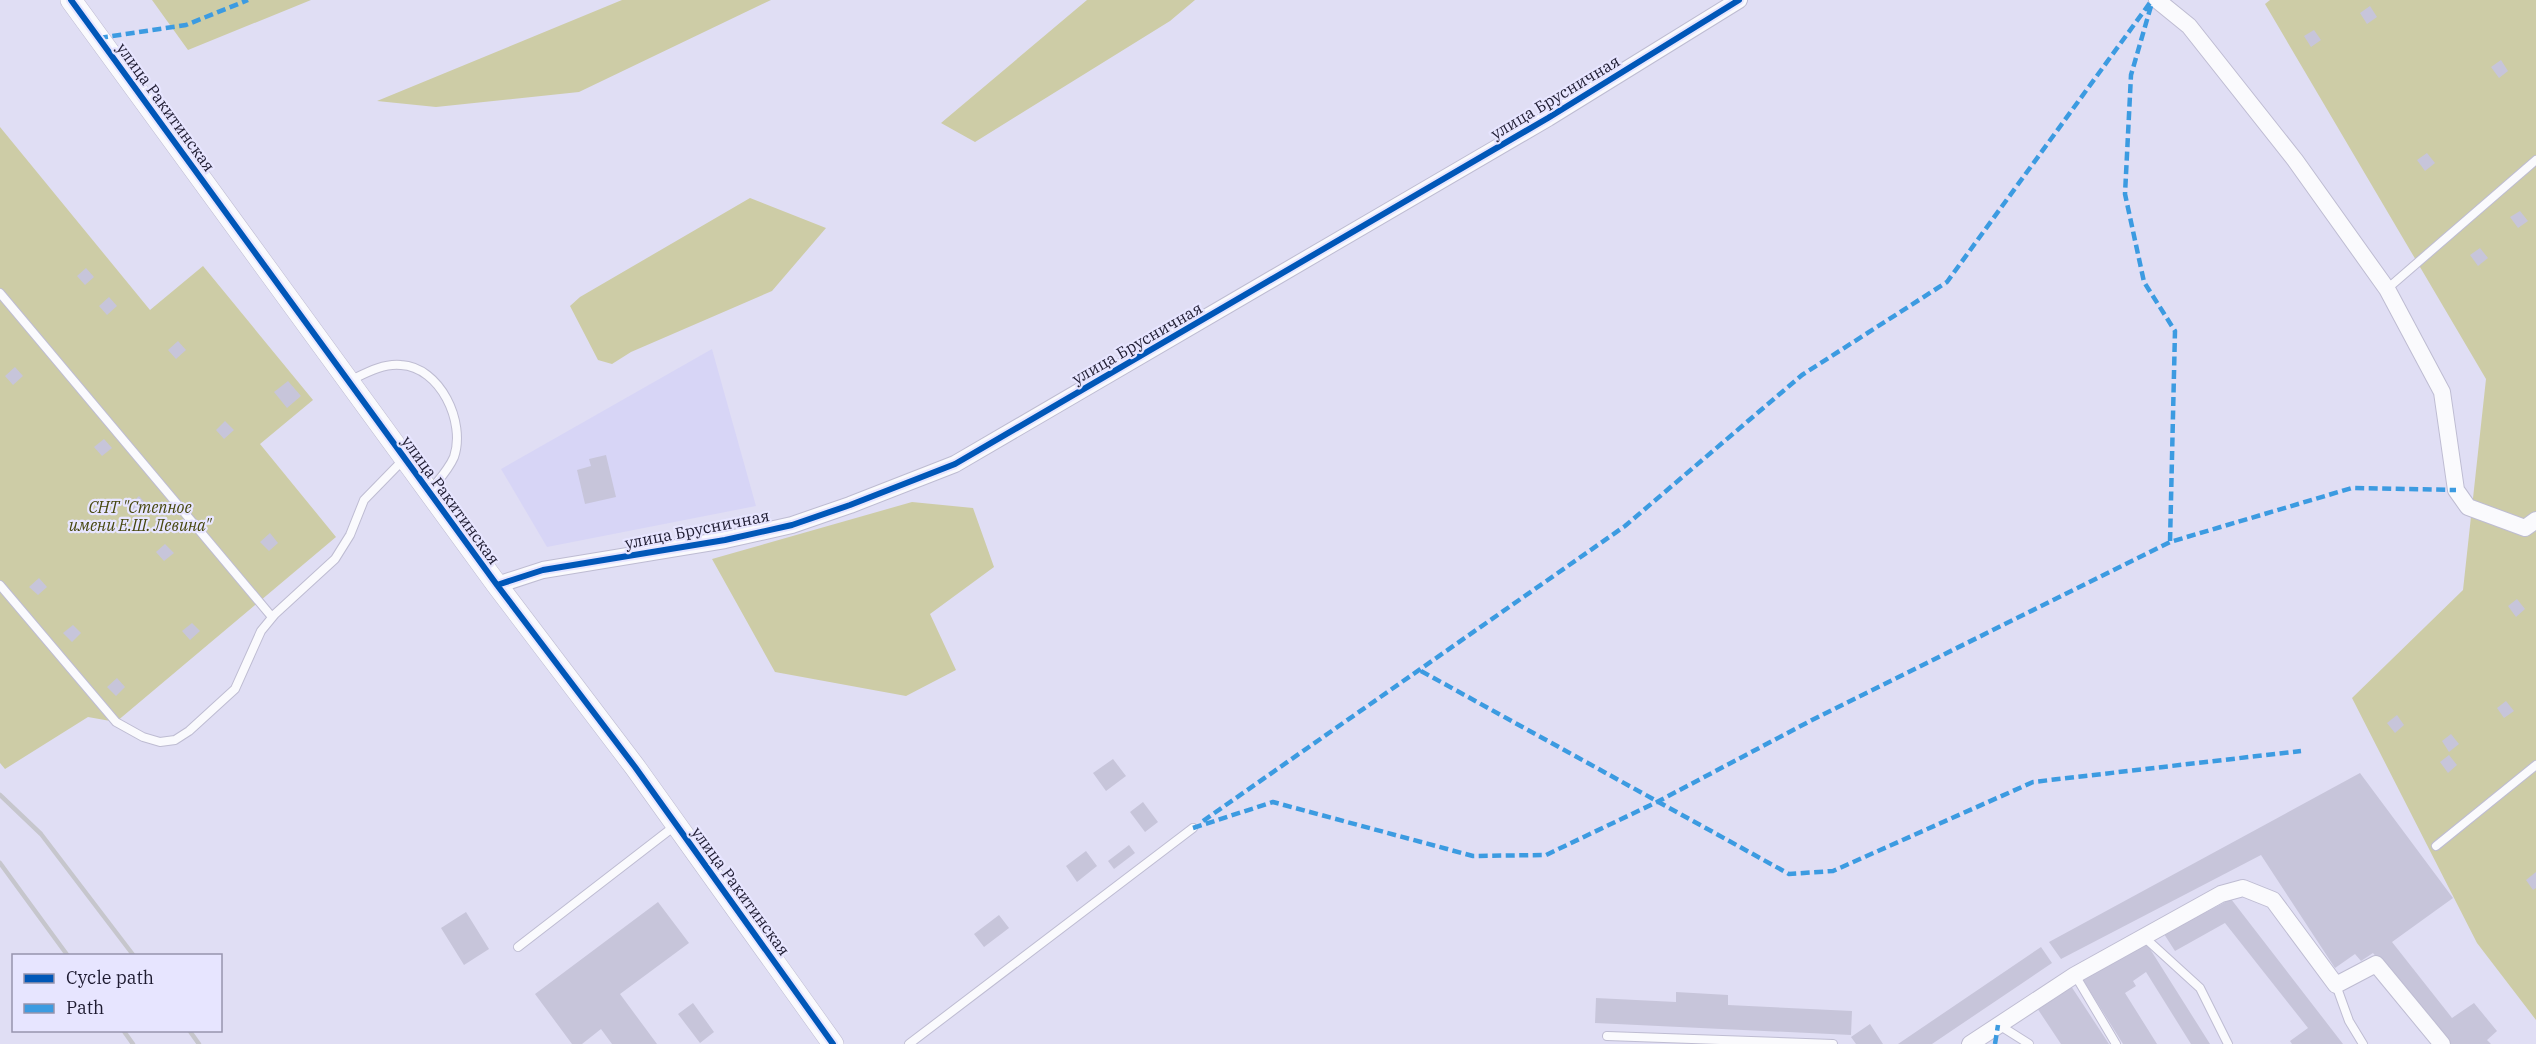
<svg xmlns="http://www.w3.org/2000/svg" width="2536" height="1044" font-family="'IBM Plex Serif',serif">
<rect width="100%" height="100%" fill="#e0def4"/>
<path fill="#d7d5f6" d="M712 349 756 506 547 547 501 469Z"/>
<path fill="#cdcca6" d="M152 0H311L188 50Z
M622 0H771L579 92 436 107 377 101Z
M1087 0H1195L1170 21 975 142 941 123Z
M2270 0H2536V1020L2477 943 2352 698 2463 590 2486 379 2265 4Z
M0 127 150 310 203 266 313 400 260 444 336 537 116 722 88 717 5 769 0 763Z
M750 198 826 228 772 291 631 352 612 364 598 360 570 306 580 297Z
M912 502 973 508 994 567 930 614 956 670 906 696 775 672 712 559Z"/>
<path fill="#c7c5da" d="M2370 6 2377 17 2367 24 2360 13Z
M2314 30 2321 40 2311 47 2304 36Z
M2501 60 2508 71 2499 78 2491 67Z
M2427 153 2435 163 2425 171 2417 160Z
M2520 211 2528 221 2518 228 2510 217Z
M2480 248 2488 258 2478 266 2470 255Z
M86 268 94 277 85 285 77 276Z
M109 297 117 306 107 315 99 306Z
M178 341 186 350 176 359 168 350Z
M15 367 23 376 13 385 5 376Z
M288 381 301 396 287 408 274 392Z
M225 421 234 430 224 439 216 430Z
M104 439 112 448 102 456 94 447Z
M606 455 616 497 585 504 577 470 591 466 589 459Z
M139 496 147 505 137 514 129 505Z
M270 533 278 543 269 551 260 542Z
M165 544 174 553 164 561 156 552Z
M39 578 47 587 38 595 29 587Z
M2517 599 2525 609 2516 617 2508 606Z
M192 623 200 631 190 640 182 631Z
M73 625 81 633 72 642 63 633Z
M117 678 125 687 116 696 107 687Z
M2506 701 2514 711 2504 718 2497 708Z
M2397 715 2404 725 2395 733 2387 723Z
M2451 734 2459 744 2449 752 2442 741Z
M2449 755 2457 765 2448 773 2440 762Z
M1113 759 1126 776 1106 791 1093 773Z
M2360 773 2453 898 2392 942 2452 1018 2474 1003 2497 1031 2487 1040 2491 1044H2449L2373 953 2361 961 2355 954 2335 968 2261 855 2061 959 2049 942Z
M1143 802 1158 822 1145 832 1130 812Z
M1129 845 1135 853 1114 869 1108 861Z
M1086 851 1097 866 1077 882 1066 866Z
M2536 872V888L2533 890 2526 880Z
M2231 899 2343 1044H2292L2290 1041 2308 1028 2225 923 2175 951 2164 934Z
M658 902 689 943 620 994 657 1044H612L601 1029 582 1044H572L535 994Z
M466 912 489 949 464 965 441 928Z
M999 915 1009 928 984 947 974 934Z
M2145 941 2210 1044H2191L2146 972 2133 981 2136 986 2125 993 2157 1044H2123L2083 980Z
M2041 947 2052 963 1932 1044H1898Z
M2071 986 2109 1044H2061L2037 1008Z
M1676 992 1728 995V1005L1852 1011 1851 1035 1595 1023 1596 998 1676 1002Z
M693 1003 714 1032 700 1043 678 1014Z
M1870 1024 1883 1044H1856L1851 1037Z"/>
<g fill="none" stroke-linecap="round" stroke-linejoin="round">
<g stroke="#bebcd2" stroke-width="10">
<path id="service" d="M2387 289 2536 160
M0 293 272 617
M349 381C364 374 383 363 401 365 440 367 466 422 454 457 449 469 438 481 430 491
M0 585 116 722 143 737 160 742 175 740 189 731 235 689 261 631 275 614 335 559 350 535 364 500 404 459
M2436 846 2536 765
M2144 937 2200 988 2228 1044
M518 947 676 825
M2075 975 2116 1044
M2336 985 2349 1021 2363 1044
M1999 1025 2029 1044
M1607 1036 1833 1044
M909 1044 1193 828"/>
</g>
<g stroke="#bebcd2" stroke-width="18">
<path id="minor" d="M2157 0 2189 26 2295 160 2387 289 2442 392 2456 490 2468 507 2525 528 2536 520
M497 585 543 570 725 540 792 525 850 505 955 464 1548 118 1739 0
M1970 1044 2075 975 2221 894 2243 888 2273 900 2336 985 2376 964 2442 1044"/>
</g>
<g stroke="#bebcd2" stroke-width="22">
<path id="tertiary" d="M71 0 497 585 635 767 833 1044"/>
</g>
<use href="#service" stroke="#fafafd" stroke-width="8"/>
<use href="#minor" stroke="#fafafd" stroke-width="16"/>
<use href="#tertiary" stroke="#fafafd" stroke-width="21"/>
<path stroke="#c6c6cc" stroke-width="4.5" d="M0 795 41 834 134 956
M0 863 68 956
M123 1030 133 1044
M189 1030 199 1044"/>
<path stroke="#3c9be1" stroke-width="4.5" stroke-dasharray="9 4.5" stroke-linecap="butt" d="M2151 6 2131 75 2125 194 2144 282 2175 331 2170 542
M99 38 186 25 248 0
M1421 671 1789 874 1833 871 2033 782 2301 751
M1203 821 1625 526 1802 375 1947 282 2152 0
M1193 828 1273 802 1473 856 1546 855 1657 802 1812 720 2170 542 2352 488 2456 490
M1995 1044 1998 1025"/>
<g stroke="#e7e5ff" stroke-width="10">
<path id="cycleway" d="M71 0 497 585 635 767 833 1044
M497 585 543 570 725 540 792 525 850 505 955 464 1548 118 1739 0"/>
</g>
<use href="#cycleway" stroke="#0057b8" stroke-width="6"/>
</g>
<g text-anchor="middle" stroke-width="4.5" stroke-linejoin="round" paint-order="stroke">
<g font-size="16" fill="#1e1b31" stroke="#e7e5ff">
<text transform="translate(1555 97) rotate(-31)" y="6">улица Брусничная</text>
<text transform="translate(166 107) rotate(54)" y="6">улица Ракитинская</text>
<text transform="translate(1137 343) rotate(-30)" y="6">улица Брусничная</text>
<text transform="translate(451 500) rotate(54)" y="6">улица Ракитинская</text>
<text transform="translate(697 529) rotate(-11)" y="6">улица Брусничная</text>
<text transform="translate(741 891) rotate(54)" y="6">улица Ракитинская</text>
</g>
<g font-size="16" font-style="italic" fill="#47470e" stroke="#e7e5ff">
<text x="140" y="513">СНТ "Степное<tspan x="140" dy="18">имени Е.Ш. Левина"</tspan></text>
</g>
</g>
<rect x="12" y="954" width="210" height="78" fill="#e7e5ff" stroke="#9794ad" stroke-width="1.5"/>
<rect x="24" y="974" width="30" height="9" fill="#0057b8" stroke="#9794ad" stroke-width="1.5"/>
<text x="66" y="984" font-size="18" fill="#1e1b31">Cycle path</text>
<rect x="24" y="1004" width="30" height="9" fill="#3c9be1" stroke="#9794ad" stroke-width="1.5"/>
<text x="66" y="1014" font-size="18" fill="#1e1b31">Path</text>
</svg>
